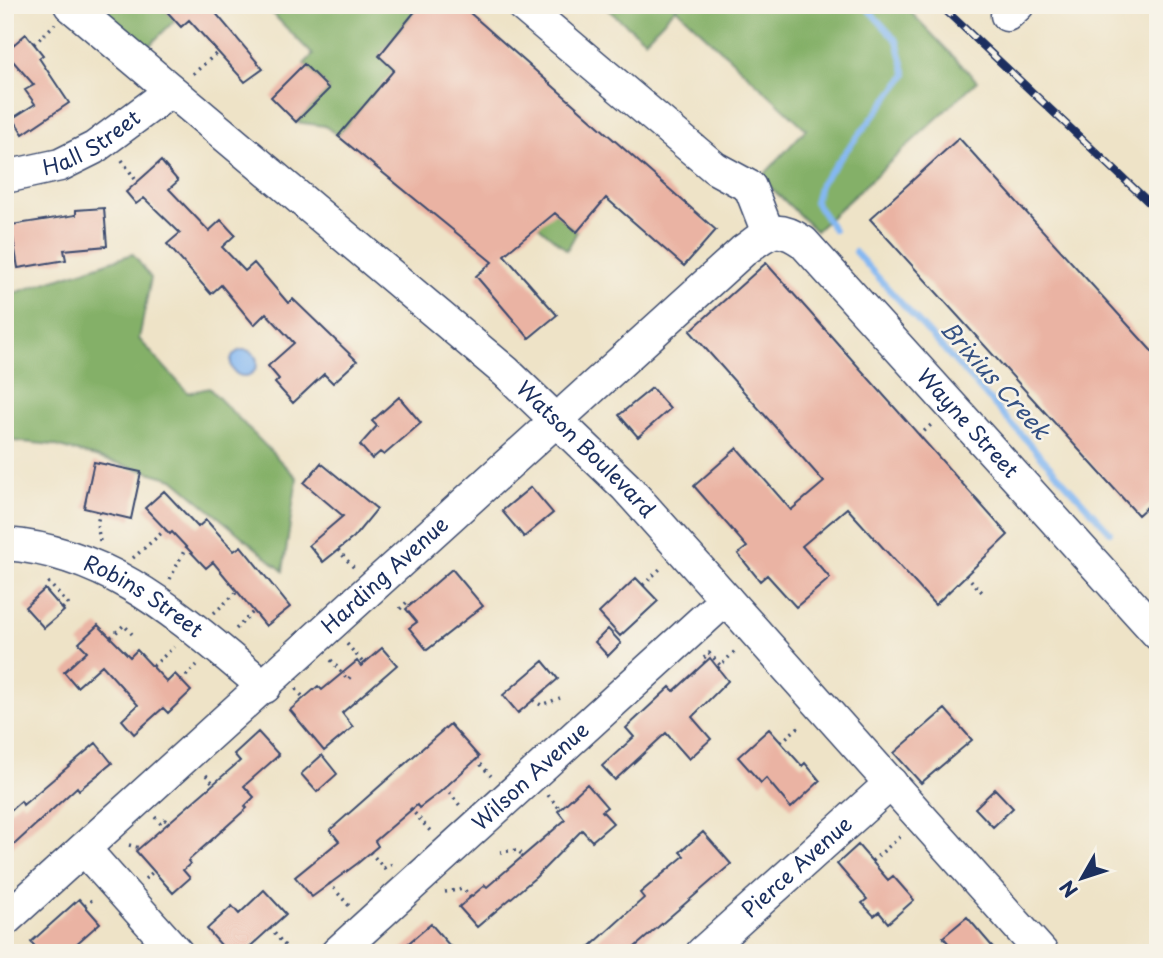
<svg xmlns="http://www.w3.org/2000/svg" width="1163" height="958" font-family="'Playpen Sans',sans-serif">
<rect width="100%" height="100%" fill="#f7f3e8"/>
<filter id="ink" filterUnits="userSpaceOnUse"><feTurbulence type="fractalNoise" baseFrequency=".0143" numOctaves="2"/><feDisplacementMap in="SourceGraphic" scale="14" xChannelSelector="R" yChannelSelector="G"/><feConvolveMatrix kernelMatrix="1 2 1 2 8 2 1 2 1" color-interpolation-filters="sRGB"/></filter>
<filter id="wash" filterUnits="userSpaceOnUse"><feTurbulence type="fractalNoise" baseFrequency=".00686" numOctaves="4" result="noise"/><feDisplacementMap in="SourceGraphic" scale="28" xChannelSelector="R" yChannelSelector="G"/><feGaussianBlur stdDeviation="1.57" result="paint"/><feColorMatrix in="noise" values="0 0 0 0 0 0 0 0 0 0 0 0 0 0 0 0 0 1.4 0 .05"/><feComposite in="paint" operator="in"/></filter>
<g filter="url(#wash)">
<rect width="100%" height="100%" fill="#eee3c7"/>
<path fill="#84b067" stroke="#507062" stroke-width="2" d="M96 5H161L175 20 147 48Z
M264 5H420L379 56 577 232 567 250 377 91 338 136 325 126 296 122 329 89 304 64 313 55Z
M602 5H904L977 81 816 231 761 178 806 129 676 8 645 40Z
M133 254 151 278 139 339 188 393 209 388 297 478 283 571 173 479 53 445 5 440V296Z"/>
<path fill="#84b8f2" stroke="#5074a8" stroke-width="2" d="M231 363a13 13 0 1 1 26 0a13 13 0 1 1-26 0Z"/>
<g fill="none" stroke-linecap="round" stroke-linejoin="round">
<path stroke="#84b8f2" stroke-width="6" d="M834 230 815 202 820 184 906 75 897 41 864 5
M855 252 1110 532"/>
</g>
<g id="blocks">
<path fill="#eab3a3" d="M161 5H209L263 69 245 82 189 20 181 27Z
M420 5H461L716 230 684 266 606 198 577 232 555 213 504 255 557 315 529 338 476 276 492 262 338 136 394 70 379 56Z
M26 34 43 55 39 58 69 103 23 134 13 118 35 104 25 90 34 85 5 52Z
M304 64 329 89 296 122 271 97Z
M959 138 1158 358V497L1138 515 870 219Z
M161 161 178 181 169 189 209 231 221 220 235 235 222 247 245 271 254 263 288 303 293 299 357 361 333 383 324 374 293 403 275 383 279 379 268 366 294 343 266 313 254 325 221 285 211 294 167 244 180 233 144 198 136 204 126 192Z
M104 208 107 246 64 250 66 260 18 268 11 225 76 215V210Z
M766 263 1008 535 935 605 847 508 802 546 830 578 796 607 767 575 760 581 738 554 747 547 694 486 737 448 791 510 824 482 690 331Z
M652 388 670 409 638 437 619 415Z
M399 397 421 423 384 455 380 452 372 459 360 445 377 426 372 421Z
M94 462 141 472 131 519 84 508Z
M321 463 377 509 354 537 323 562 309 545 343 516 304 483Z
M531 487 553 513 524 537 502 511Z
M164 491 198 527 206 520 234 551 241 546 290 607 266 626 213 562 206 568 172 532 170 534 145 508Z
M452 569 483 606 427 650 409 628 417 622 406 609Z
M636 578 658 601 620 636 599 613Z
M45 589 64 611 44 628 25 607Z
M98 625 130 657 137 650 167 682 175 674 191 691 168 713 163 708 134 734 122 720 138 705 102 665 77 687 64 672 87 651 79 643Z
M608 629 621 643 608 656 595 642Z
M382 648 397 665 342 713 353 727 324 751 290 710 318 686 322 690 357 661 361 666Z
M710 658 728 681 692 717 711 739 689 759 666 733 615 780 602 766 634 737 626 728 670 687 674 691Z
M543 661 558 679 518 713 503 695Z
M945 709 972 740 921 783 894 753Z
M450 724 479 757 440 792 419 808 417 805 375 841 378 846 358 863 312 897 295 877 339 841 330 830Z
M769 729 802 766 805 763 820 781 791 808 766 778 761 783 738 757Z
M258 732 279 755 244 786 254 797 245 806 247 808 188 861 190 864 183 870 190 878 173 893 136 851 240 761 234 754Z
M96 743 112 763 79 790 77 787 5 853V815L21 801 23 805Z
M322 755 337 774 317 792 301 774Z
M587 784 607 807 602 811 613 823 592 841 582 830 536 877 477 927 459 907 485 885 487 887 565 820 558 811Z
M995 789 1013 808 993 827 975 808Z
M703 832 731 864 628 953H583L644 898 640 893 684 856 680 852Z
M858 845 888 880 893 876 914 900 888 923 879 912 874 916 862 903 867 899 837 864Z
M264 890 286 914 243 953H228L207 929 232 906 239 914Z
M79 899 100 923 66 953H41L31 942Z
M967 917 985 938 998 953H957L943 937Z
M431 924 456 953H397Z"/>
</g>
</g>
<g filter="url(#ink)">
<use href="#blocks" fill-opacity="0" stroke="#3b4a6e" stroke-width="2"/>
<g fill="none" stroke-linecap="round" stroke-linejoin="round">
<g stroke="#3b4a6e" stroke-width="35">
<g id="minor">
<path id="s1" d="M70 5 506 372 626 487 1042 953"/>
<path d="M522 5 715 168 750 187 768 233"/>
<path d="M1007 15 1018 5"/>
<path id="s2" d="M5 177 60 165 94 148 171 91"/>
<path id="s3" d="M5 544C114 552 185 622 265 687"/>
<path d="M84 849 177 953"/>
<path id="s4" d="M5 920 743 251C768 233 775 223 803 242L1158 634"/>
<path id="s5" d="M337 953 726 599"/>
<path id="s6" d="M702 953 891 783"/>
</g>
</g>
<path stroke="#3b4a6e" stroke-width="3.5" stroke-dasharray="2 5" stroke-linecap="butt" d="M34 44 55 24
M193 74 218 52
M122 160 137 182
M919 436 933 423
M100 541 97 524 100 512
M338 550 355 569
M133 558 165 530
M966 575 982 592
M170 579 186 547
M48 582 68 604 62 609
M643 585 661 568
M400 609 408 601 411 605
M214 613 238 591
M236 629 254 611
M111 637 124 625 132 634
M347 644 364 664
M331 660 348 680 350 677
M705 663 702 660 709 653 720 665
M153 666 174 647
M718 668 735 651
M181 681 197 665
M296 689 304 698
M533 700 541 705 560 698
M781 742 801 725
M476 759 491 776
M206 775 214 784
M445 787 461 807
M548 795 560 809
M410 808 432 833
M155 817 161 824 165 820 168 824
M129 845 140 848
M370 852 384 868 395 863
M500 852 518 850 523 856
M872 861 901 836
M145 879 154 871
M329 883 351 908
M445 892 464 889 470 897
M85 906 94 898
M270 928 291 953"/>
<use href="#minor" stroke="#fff" stroke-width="32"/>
<g stroke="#1b2f5e" stroke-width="8">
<path id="rail" d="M940 5 1158 211"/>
</g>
<use href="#rail" stroke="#f7f3e8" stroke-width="5" stroke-dasharray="16" stroke-linecap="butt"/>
</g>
</g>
<g text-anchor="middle" stroke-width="5" stroke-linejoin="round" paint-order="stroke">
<g font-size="21" fill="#1b2f5e" stroke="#f7f3e8">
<text dy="7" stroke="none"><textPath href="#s2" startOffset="94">Hall Street</textPath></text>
<text dy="7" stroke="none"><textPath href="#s4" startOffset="1309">Wayne Street</textPath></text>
<text dy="7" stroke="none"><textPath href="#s1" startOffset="681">Watson Boulevard</textPath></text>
<text dy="7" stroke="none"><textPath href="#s4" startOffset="513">Harding Avenue</textPath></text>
<text dy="7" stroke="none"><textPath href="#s3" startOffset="150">Robins Street</textPath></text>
<text dy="7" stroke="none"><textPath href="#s5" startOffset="262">Wilson Avenue</textPath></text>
<text dy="7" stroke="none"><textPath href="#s6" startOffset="128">Pierce Avenue</textPath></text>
</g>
<g font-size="23" font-style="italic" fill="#355183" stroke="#f7f3e8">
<text transform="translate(995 380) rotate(48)" y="8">Brixius Creek</text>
</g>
</g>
<rect width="1163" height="958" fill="none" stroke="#f7f3e8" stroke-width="28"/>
<g transform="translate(1082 878) rotate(231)" stroke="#f7f3e8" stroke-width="5" paint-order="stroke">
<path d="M0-5L12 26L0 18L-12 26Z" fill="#1b2f5e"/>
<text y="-10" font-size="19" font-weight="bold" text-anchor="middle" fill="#1b2f5e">N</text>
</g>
</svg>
